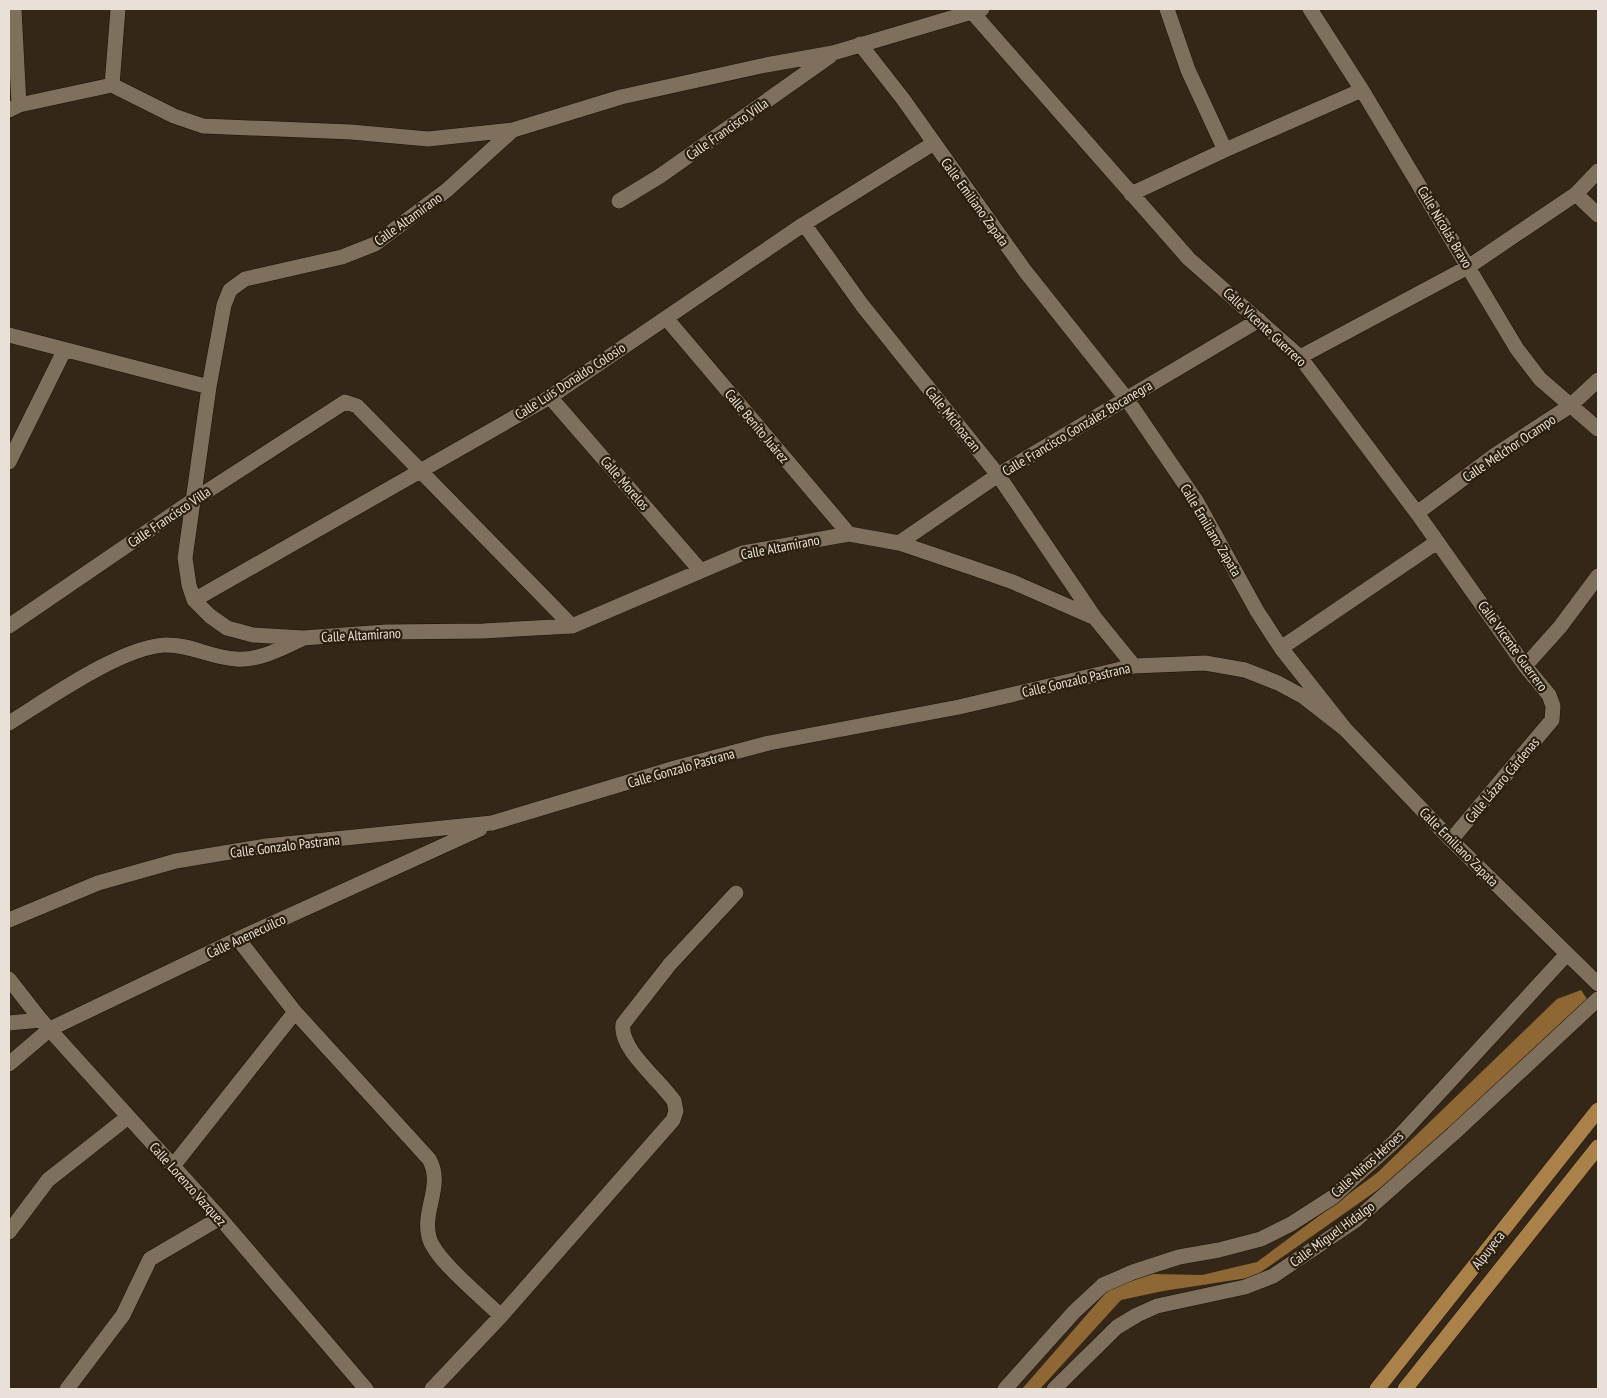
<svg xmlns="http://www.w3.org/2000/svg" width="1607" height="1398" font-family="'PT Sans Narrow',sans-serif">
<rect width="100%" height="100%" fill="#342718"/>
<path fill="#8e6734" d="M1581 990 1589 1002 1389 1182 1254 1277 1163 1291 1121 1300 1040 1389H1022L1110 1288 1153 1274 1202 1275 1257 1262 1377 1173 1557 999Z"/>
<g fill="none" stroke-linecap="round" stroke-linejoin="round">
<g stroke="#1b1003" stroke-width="16">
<path id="minor" d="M14 9 19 105
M1167 9 1188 70 1225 150
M1310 9 1362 90 1517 349 1540 379 1598 429
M972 12 1189 259 1300 357 1417 513 1525 666 1549 695 1553 706 1552 720 1451 840
M860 44 903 99 1025 271 1126 398 1197 502 1257 611 1281 648 1345 729 1451 840 1598 984
M112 85 118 9
M9 110 19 105 112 85 174 116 203 126 351 132 428 139 513 130 621 97 766 65 833 53 982 9
M513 130 447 190 375 244 342 257 245 279 230 290 224 305 209 387 185 558 189 585 194 600 210 616 227 628 253 635 303 638 386 632 483 631 572 626 743 553 849 534 899 543 970 567 1013 582 1095 618 1134 666
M1131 194 1225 150 1362 90
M1576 194 1598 215
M619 201 660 176 830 56
M804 224 862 305 998 475 1095 618
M666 318 849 534
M9 335 209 387
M1300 357 1468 267 1576 194 1598 171
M550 397 700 570
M9 462 64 351
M1417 513 1495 455 1570 406 1598 380
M899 543 998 475 1259 320
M194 600 550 397 804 224 934 143
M9 626 192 501 345 402 357 406 572 626
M1281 648 1437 542
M1525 666 1560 627 1598 576
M9 723C48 699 121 647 165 645 190 644 212 658 236 659 259 661 282 648 302 639
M9 920 98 883 176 861 266 846 492 823 675 768 769 743 959 707 1134 666 1205 663 1245 670 1278 683 1304 697 1345 729
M238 939 295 1012 429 1159C444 1185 422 1210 429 1237 434 1259 484 1299 501 1316
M9 979 41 1020 220 1218 366 1389
M9 1023 41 1020
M9 1064 50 1029 238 939 480 829
M173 1166 295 1012
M9 1232 48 1180 128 1117
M67 1389 123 1315 150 1259 220 1218
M432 1389 501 1316 673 1120 676 1111 674 1101C660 1080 619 1049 623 1024L670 964 736 893
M1005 1389 1074 1312 1103 1285 1133 1272 1179 1257 1219 1250 1261 1239 1291 1224 1333 1197 1394 1142 1566 955
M1054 1389 1117 1327 1137 1315 1157 1306 1245 1287 1273 1276 1356 1220 1453 1134 1598 999"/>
</g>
<g stroke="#1b1003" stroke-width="16">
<path id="major" d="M1377 1389 1598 1110
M1405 1389 1598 1147"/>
</g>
<use href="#minor" stroke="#7f705e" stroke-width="15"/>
<use href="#major" stroke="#ab814a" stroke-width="15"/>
</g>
<g text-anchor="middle" stroke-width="4.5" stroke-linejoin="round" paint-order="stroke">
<g font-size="14" fill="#e9e1d7" stroke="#2a1e0e">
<text transform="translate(727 129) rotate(-35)" y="5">Calle Francisco Villa</text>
<text transform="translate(975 202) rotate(54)" y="5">Calle Emiliano Zapata</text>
<text transform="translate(408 219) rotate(-36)" y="5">Calle Altamirano</text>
<text transform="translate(1445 227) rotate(59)" y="5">Calle Nicolás Bravo</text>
<text transform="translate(1265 327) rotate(43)" y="5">Calle Vicente Guerrero</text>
<text transform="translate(570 381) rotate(-33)" y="5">Calle Luis Donaldo Colosio</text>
<text transform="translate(953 419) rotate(51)" y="5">Calle Michoacan</text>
<text transform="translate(757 426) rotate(50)" y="5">Calle Benito Juárez</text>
<text transform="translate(1077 428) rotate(-31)" y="5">Calle Francisco González Bocanegra</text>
<text transform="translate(1509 448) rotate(-34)" y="5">Calle Melchor Ocampo</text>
<text transform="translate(625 483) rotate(49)" y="5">Calle Morelos</text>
<text transform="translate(169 517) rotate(-34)" y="5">Calle Francisco Villa</text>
<text transform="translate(1211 530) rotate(59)" y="5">Calle Emiliano Zapata</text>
<text transform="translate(780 547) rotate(-11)" y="5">Calle Altamirano</text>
<text transform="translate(361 635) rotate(-3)" y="5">Calle Altamirano</text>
<text transform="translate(1513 646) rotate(54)" y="5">Calle Vicente Guerrero</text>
<text transform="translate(1076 680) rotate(-13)" y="5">Calle Gonzalo Pastrana</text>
<text transform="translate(681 768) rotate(-16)" y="5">Calle Gonzalo Pastrana</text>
<text transform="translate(1502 780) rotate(-50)" y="5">Calle Lázaro Cárdenas</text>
<text transform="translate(285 846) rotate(-7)" y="5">Calle Gonzalo Pastrana</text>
<text transform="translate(1459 847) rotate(45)" y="5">Calle Emiliano Zapata</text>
<text transform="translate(246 936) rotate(-25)" y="5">Calle Anenecuilco</text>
<text transform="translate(1367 1164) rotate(-42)" y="5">Calle Niños Héroes</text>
<text transform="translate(188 1184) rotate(48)" y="5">Calle Lorenzo Vazquez</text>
<text transform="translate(1332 1234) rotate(-36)" y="5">Calle Miguel Hidalgo</text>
<text transform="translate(1488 1250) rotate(-52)" y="5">Alpuyeca</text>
</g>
</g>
<rect width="1607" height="1398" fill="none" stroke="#e9e1d7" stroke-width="20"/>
</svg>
